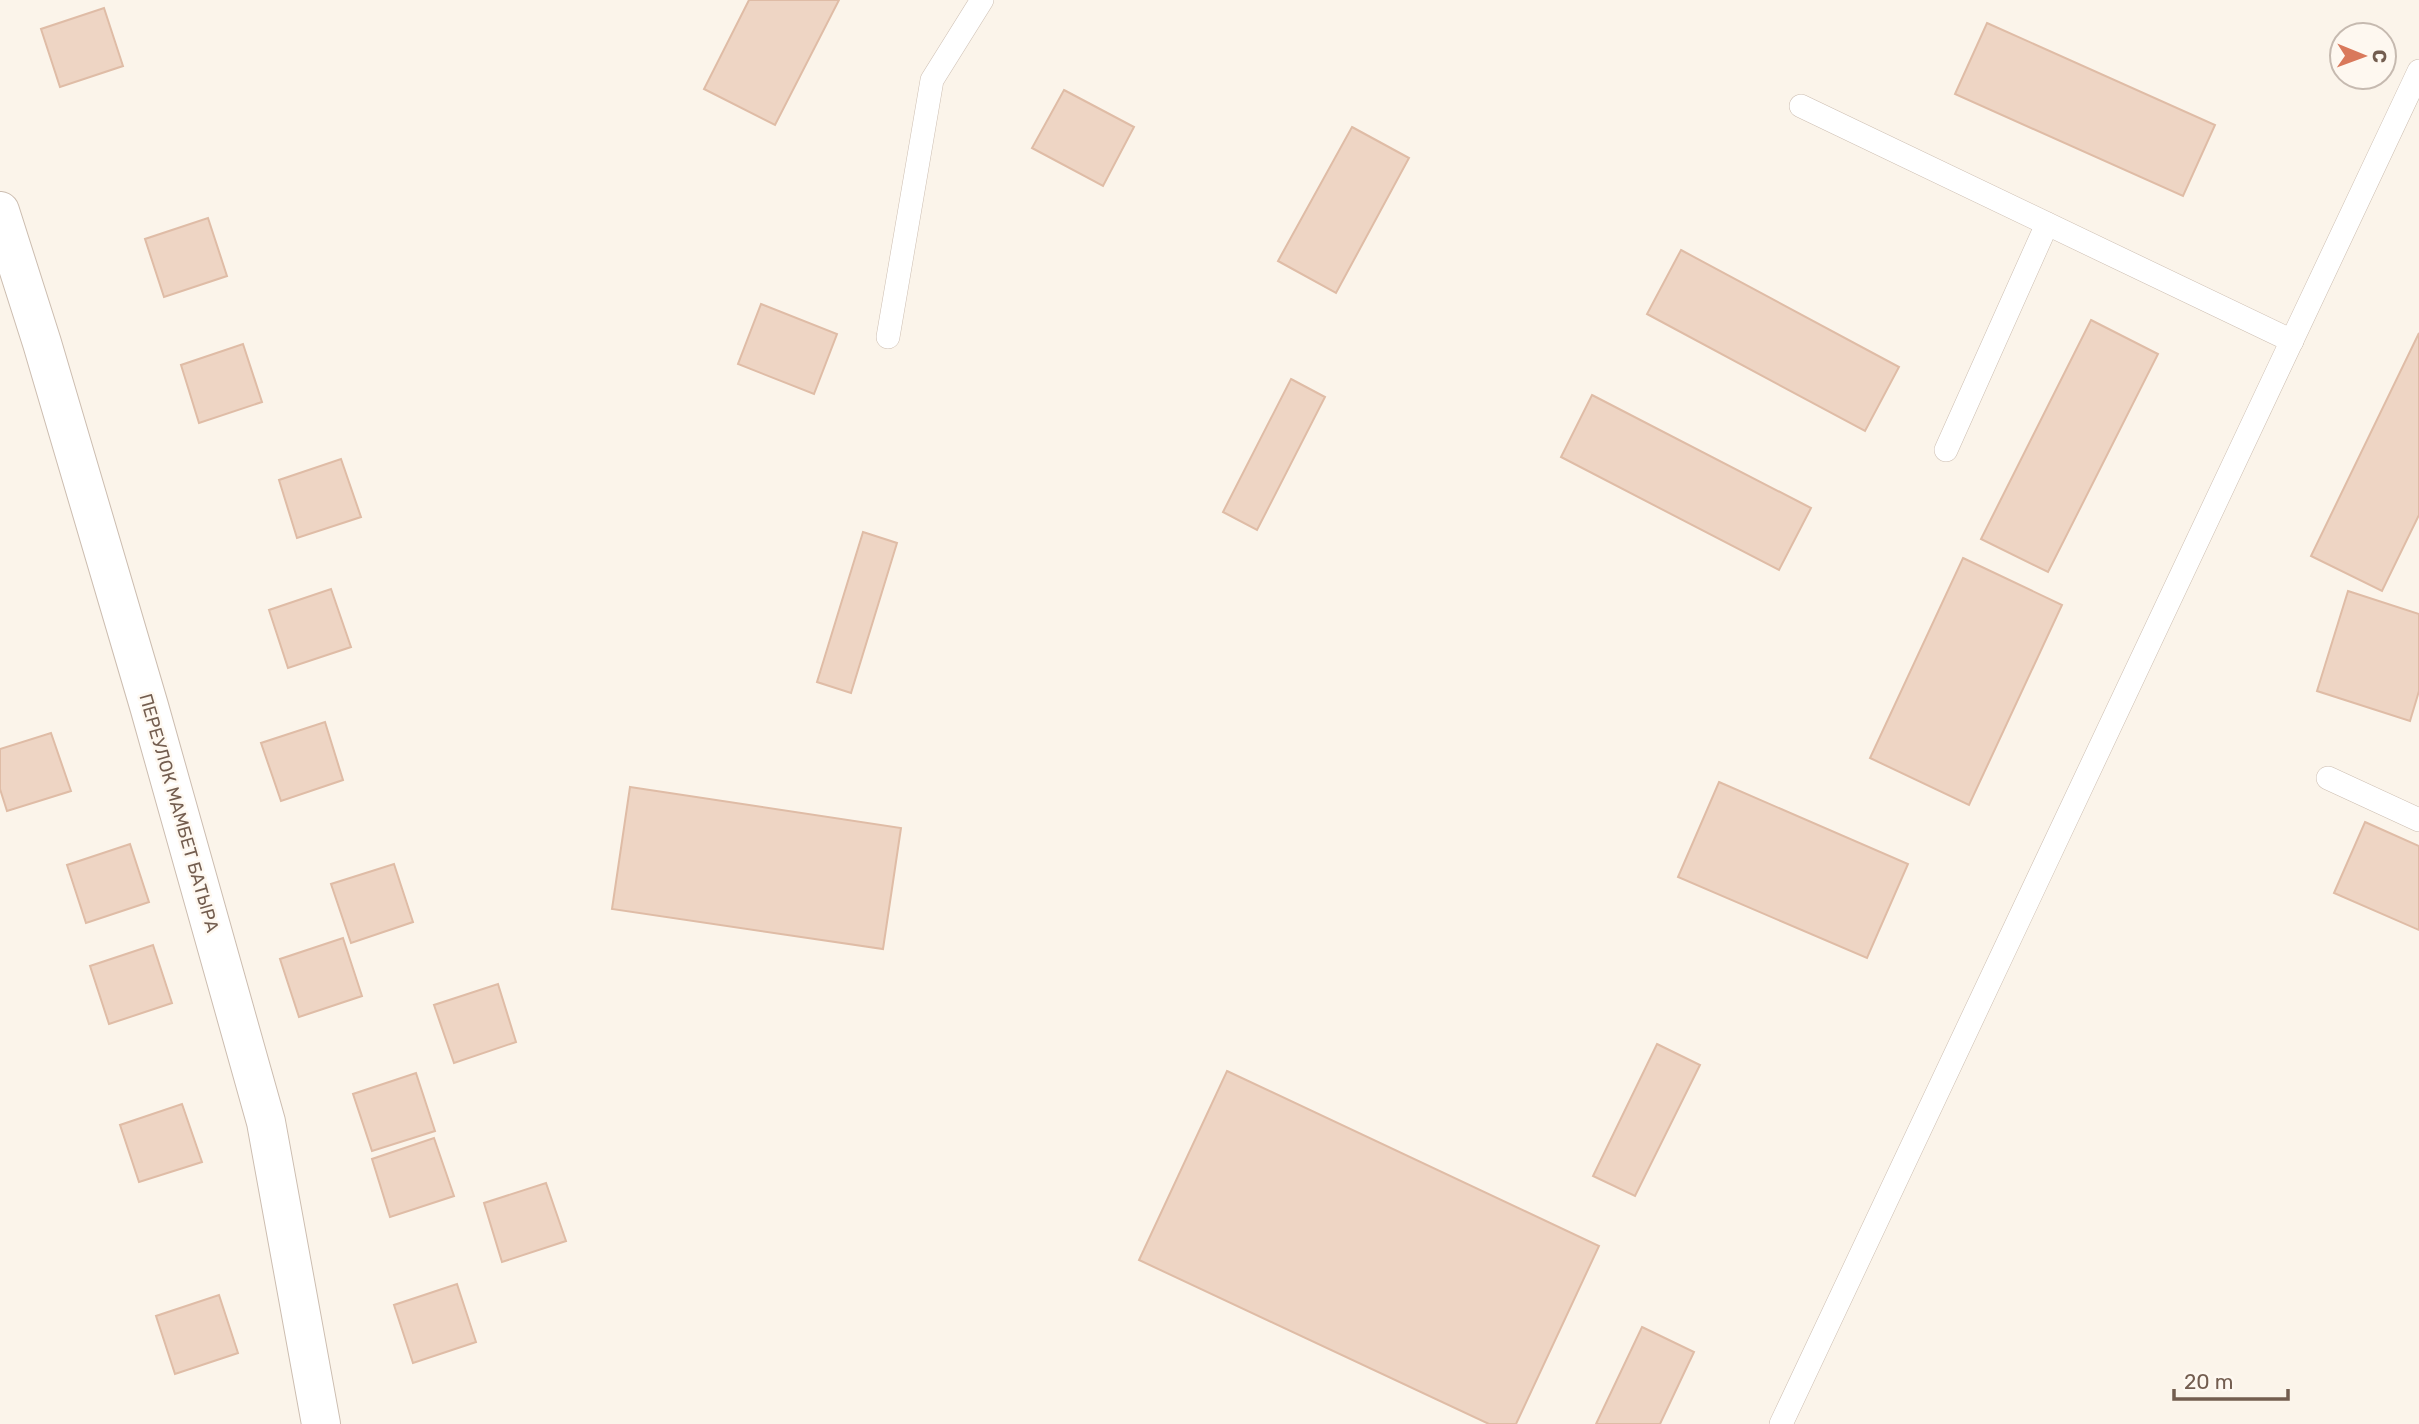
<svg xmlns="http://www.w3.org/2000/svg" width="2419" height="1424" viewBox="0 0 2419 1424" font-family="Rubik,sans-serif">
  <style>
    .building { fill: #eed5c4; stroke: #dfbca6; stroke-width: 2 }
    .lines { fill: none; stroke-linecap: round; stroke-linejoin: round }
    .lane-casing { stroke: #ccbdb0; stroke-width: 24 }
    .street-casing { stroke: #ccbdb0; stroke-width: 40 }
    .lane { stroke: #fff; stroke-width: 23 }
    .street { stroke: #fff; stroke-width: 38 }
    .labels { text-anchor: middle; stroke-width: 5; stroke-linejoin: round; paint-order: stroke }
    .street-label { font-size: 18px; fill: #735d4f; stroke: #fef8f0 }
  </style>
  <rect width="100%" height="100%" fill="#fbf4ea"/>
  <g class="building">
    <path d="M749 0H839L775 125 704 89Z"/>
    <path d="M104 8 123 66 60 87 41 29Z"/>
    <path d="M1987 23 2215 125 2183 196 1955 94Z"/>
    <path d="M1064 90 1134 127 1103 186 1032 148Z"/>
    <path d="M1352 127 1409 158 1336 293 1278 261Z"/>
    <path d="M208 218 227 276 164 297 145 239Z"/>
    <path d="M1681 250 1899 367 1865 431 1647 314Z"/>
    <path d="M761 304 837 334 814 394 738 364Z"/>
    <path d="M2091 320 2158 354 2048 572 1981 539Z"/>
    <path d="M2419 333V515L2382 591 2311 556Z"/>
    <path d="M243 344 262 402 199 423 181 365Z"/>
    <path d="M1291 379 1325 397 1257 530 1223 512Z"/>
    <path d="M1592 395 1811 508 1779 570 1561 457Z"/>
    <path d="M341 459 361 517 297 538 279 480Z"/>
    <path d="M863 532 897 543 851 693 817 682Z"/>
    <path d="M1963 558 2062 605 1969 805 1870 758Z"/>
    <path d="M331 589 351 647 288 668 269 610Z"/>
    <path d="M2348 591 2419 614V691L2410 721 2317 691Z"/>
    <path d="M325 722 343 780 281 801 261 743Z"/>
    <path d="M51 733 71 791 7 811 0 789V749Z"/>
    <path d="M1719 782 1908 864 1867 958 1678 877Z"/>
    <path d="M630 787 901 828 883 949 612 909Z"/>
    <path d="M2365 822 2419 846V930L2334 893Z"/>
    <path d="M130 844 149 902 86 923 67 865Z"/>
    <path d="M394 864 413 922 351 943 331 884Z"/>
    <path d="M343 938 362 996 299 1017 280 959Z"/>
    <path d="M153 945 172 1003 109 1024 90 966Z"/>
    <path d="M498 984 516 1042 454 1063 434 1005Z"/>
    <path d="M1657 1044 1700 1065 1635 1196 1593 1176Z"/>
    <path d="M1227 1071 1599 1246 1516 1424H1489L1139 1260Z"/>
    <path d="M416 1073 435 1131 372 1151 353 1094Z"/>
    <path d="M182 1104 202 1162 139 1182 120 1125Z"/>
    <path d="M434 1138 454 1196 390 1217 372 1159Z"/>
    <path d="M546 1183 566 1241 502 1262 484 1203Z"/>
    <path d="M457 1284 476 1342 413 1363 394 1305Z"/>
    <path d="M219 1295 238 1353 175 1374 156 1316Z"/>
    <path d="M1642 1327 1694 1352 1660 1424H1596Z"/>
  </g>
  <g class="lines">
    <defs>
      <g id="lane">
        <path d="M1801 106 2292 341"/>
        <path d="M888 337 932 80 982 0"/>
        <path d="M1946 450 2047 224"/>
        <path d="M2328 778 2419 820"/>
        <path d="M1781 1424 2419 71"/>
      </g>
      <path id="street" d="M0 211 42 343 149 706 266 1122 321 1424"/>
    </defs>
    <use href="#lane" class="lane-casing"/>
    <use href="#street" class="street-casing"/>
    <use href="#lane" class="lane"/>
    <use href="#street" class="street"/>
  </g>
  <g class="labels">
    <g class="street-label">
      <text transform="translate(179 813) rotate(74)" y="6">ПЕРЕУЛОК МАМБЕТ БАТЫРА</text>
    </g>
  </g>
  <g transform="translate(2363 56) rotate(91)"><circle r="33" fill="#fef8f0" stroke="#c6bab0" stroke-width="2"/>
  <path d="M0-5L12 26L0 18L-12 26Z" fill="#d9795b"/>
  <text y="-10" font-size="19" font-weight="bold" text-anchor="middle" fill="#735d4f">С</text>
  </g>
  <path d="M2174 1389v10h114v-10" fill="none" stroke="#735d4f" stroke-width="3.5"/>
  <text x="2184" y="1389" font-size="21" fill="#735d4f" stroke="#fef8f0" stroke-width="5" paint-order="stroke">20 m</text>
</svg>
